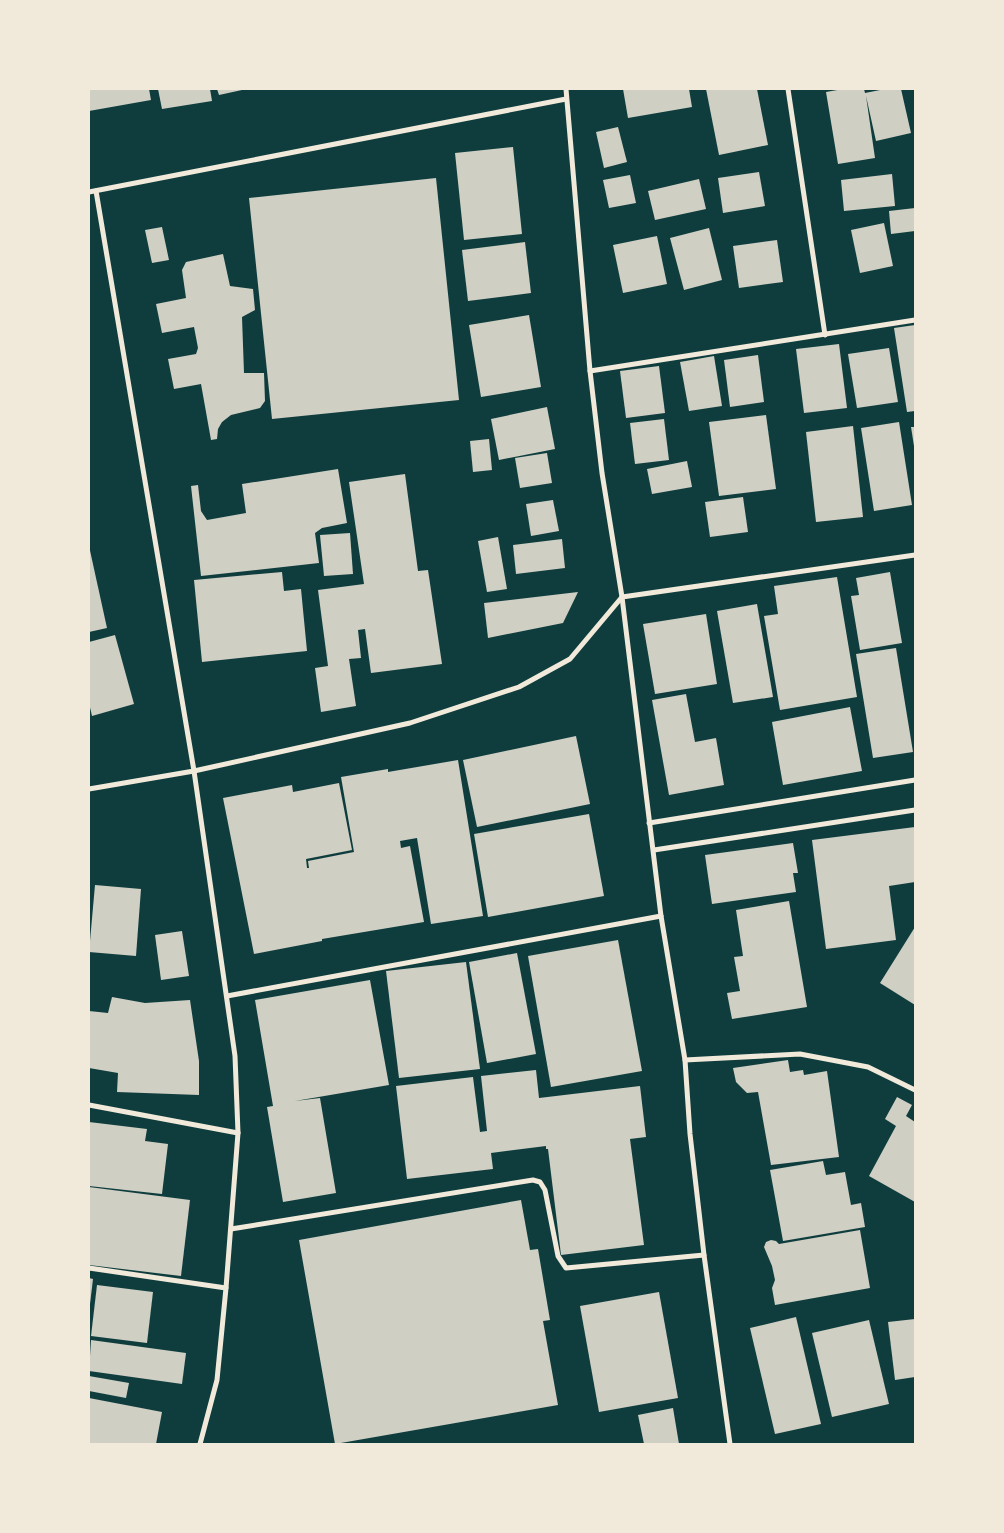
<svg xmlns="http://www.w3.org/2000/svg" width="1004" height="1533" viewBox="0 0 1004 1533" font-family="Lato,sans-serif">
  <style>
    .building { fill: #cfcfc3 }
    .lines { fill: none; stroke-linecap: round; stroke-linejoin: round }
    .minor { stroke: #f1e9da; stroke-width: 5 }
  </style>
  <rect width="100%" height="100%" fill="#0f3d3e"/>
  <g class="building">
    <path d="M89 89H149L151 100 89 111Z"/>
    <path d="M158 89H210L212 101 162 109Z"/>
    <path d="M217 89H242V90L219 95Z"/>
    <path d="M623 89H689L692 107 628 118Z"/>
    <path d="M706 89H757L768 145 719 155Z"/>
    <path d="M843 89H864L865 93 885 89H901L911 133 876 141 866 96 875 158 838 164 826 92Z"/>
    <path d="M618 127 627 162 604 168 596 132Z"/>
    <path d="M513 147 522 234 464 240 455 153Z"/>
    <path d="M759 172 765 206 723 213 718 178Z"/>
    <path d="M892 174 895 206 844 211 841 180Z"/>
    <path d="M630 175 636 203 609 208 603 180Z"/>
    <path d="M436 178 459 400 272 419 249 198Z"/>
    <path d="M699 179 706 209 655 220 648 191Z"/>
    <path d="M915 208V231L891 234 889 211Z"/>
    <path d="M884 223 893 266 860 273 851 230Z"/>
    <path d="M162 227 169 260 152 263 145 230Z"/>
    <path d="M709 228 722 280 684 290 670 238Z"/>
    <path d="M657 236 667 284 623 293 613 245Z"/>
    <path d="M777 240 783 282 739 288 733 246Z"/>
    <path d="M525 242 531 293 468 301 462 250Z"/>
    <path d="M223 254 230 286 253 289 255 310 242 317 244 373H264L265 401 260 408 231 415 222 422 218 429 217 439 211 440 201 384 174 389 168 359 196 354 198 348 194 327 162 333 156 304 186 298 182 270 186 262Z"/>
    <path d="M529 315 541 387 481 397 469 325Z"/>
    <path d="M915 325V411L907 412 894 328Z"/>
    <path d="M839 344 847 408 804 413 796 349Z"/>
    <path d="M889 348 898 402 857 408 848 354Z"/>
    <path d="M758 355 764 402 730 407 724 360Z"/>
    <path d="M714 356 722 406 689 411 680 362Z"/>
    <path d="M659 366 665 413 626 418 620 371Z"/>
    <path d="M547 407 555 449 499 460 491 419Z"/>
    <path d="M766 415 776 489 719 496 709 422Z"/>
    <path d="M664 419 669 460 635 464 630 423Z"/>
    <path d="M899 422 912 505 874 511 861 428Z"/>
    <path d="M853 426 863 517 816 522 806 432Z"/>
    <path d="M911 427H915V446H914Z"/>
    <path d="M489 439 492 470 473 472 470 441Z"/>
    <path d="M547 453 552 483 520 488 515 458Z"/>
    <path d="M687 461 692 487 652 494 647 469Z"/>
    <path d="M338 469 347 523 322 528 315 533 319 563 201 576 191 486 198 485 201 511 207 520 246 513 242 484Z"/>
    <path d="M405 474 418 571 428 570 442 664 371 673 365 629 358 630 361 658 349 659 356 706 321 712 315 668 328 666 318 590 364 584 349 482Z"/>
    <path d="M743 497 748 532 710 537 705 502Z"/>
    <path d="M553 500 559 531 531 536 526 504Z"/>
    <path d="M350 533 353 574 324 576 320 535Z"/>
    <path d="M498 537 507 589 487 592 478 541Z"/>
    <path d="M562 539 565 568 516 574 513 545Z"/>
    <path d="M89 546 107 628 89 632Z"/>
    <path d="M282 572 284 591 301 589 307 651 202 662 194 580Z"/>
    <path d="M890 572 902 643 860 650 851 596 859 595 856 578Z"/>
    <path d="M837 577 857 697 780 710 764 616 778 614 774 586Z"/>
    <path d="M578 592 563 623 488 638 484 603Z"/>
    <path d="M757 604 773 697 733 703 717 611Z"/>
    <path d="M706 614 717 684 655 694 643 624Z"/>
    <path d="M115 635 134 704 92 716 89 703V642Z"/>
    <path d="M896 648 913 752 873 758 856 654Z"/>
    <path d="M686 694 695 742 716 738 724 785 669 795 652 700Z"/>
    <path d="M850 707 862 771 783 785 772 722Z"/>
    <path d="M576 736 590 804 477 827 463 760Z"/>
    <path d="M458 760 483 916 431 924 417 838 400 841 401 848 410 846 424 922 322 939V941L254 954 223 798 292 785 293 792 339 783 352 850 306 859 307 868H309L308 861 354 852 341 777 388 769V772Z"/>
    <path d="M589 814 604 896 488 917 474 834Z"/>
    <path d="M915 827V882L889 886 896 940 826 949 812 840Z"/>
    <path d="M793 843 798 873H793L796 892 712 904 705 855Z"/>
    <path d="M95 885 141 889 136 956 89 952Z"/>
    <path d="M789 901 807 1007 732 1019 727 993 740 991 734 957 743 956 736 910Z"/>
    <path d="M915 927V1005L880 983Z"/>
    <path d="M182 931 189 976 161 980 155 935Z"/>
    <path d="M618 940 642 1071 551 1087 528 956Z"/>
    <path d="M517 953 536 1054 487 1063 469 962Z"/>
    <path d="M466 962 480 1069 399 1078 386 971Z"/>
    <path d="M370 980 389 1085 295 1101 320 1098 336 1193 283 1202 267 1107 273 1106 255 1000Z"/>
    <path d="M112 997 145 1003 190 1000 199 1061V1095L117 1092 118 1073 89 1068V1011L108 1013Z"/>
    <path d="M788 1060 790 1072 803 1070 804 1075 827 1071 839 1157 771 1165 758 1092 747 1093 736 1082 733 1068Z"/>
    <path d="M536 1070 539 1098 640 1086 646 1137 630 1139 644 1245 561 1255 548 1149H546V1146L491 1153 493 1169 407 1179 396 1086 473 1077 480 1132 487 1131 481 1076Z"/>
    <path d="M897 1097 912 1105 906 1116 915 1122V1202L869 1176 896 1126 885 1119Z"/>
    <path d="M89 1122 147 1129 145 1141 168 1144 162 1194 89 1186Z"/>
    <path d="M823 1161 826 1175 845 1172 851 1205 861 1203 865 1227 783 1241 770 1170Z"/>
    <path d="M89 1187 190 1200 181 1276 89 1265Z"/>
    <path d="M521 1200 530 1250 538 1249 550 1320 543 1321 558 1405 335 1444 299 1240Z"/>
    <path d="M860 1230 870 1288 775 1305 772 1288 775 1280 772 1266 764 1247 766 1242 771 1240 776 1241 779 1244Z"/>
    <path d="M89 1278 93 1279 90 1304H89Z"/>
    <path d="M97 1285 153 1292 147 1343 91 1336Z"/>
    <path d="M659 1292 678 1398 599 1412 580 1306Z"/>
    <path d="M796 1317 821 1424 775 1434 750 1328Z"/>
    <path d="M915 1319V1377L895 1380 888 1322Z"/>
    <path d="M869 1320 889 1404 832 1417 812 1333Z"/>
    <path d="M91 1340 186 1353 182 1384 89 1371Z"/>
    <path d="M89 1376 129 1383 126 1398 89 1391Z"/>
    <path d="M89 1398 162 1412 156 1444H89Z"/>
    <path d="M673 1408 679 1444H644L638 1415Z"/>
  </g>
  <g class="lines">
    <g class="minor">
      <path d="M566 89 590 371 602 473 622 597 661 916 685 1060 690 1134 704 1255 730 1444"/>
      <path d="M788 89 825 335"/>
      <path d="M96 191 194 771 235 1056 238 1133 226 1288 217 1380 200 1444"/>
      <path d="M89 192 566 99"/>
      <path d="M590 371 915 320"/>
      <path d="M89 789 194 771 410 723 519 687 570 659 622 597 915 555"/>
      <path d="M649 823 915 780"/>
      <path d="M654 850 915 810"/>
      <path d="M227 996 661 916"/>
      <path d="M685 1060 800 1054 868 1067 915 1090"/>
      <path d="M89 1105 238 1133"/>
      <path d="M231 1229 533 1180 540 1182 545 1190 558 1256 566 1268 704 1255"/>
      <path d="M89 1268 226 1288"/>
    </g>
  </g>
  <rect width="1004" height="1533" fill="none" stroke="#f1e9da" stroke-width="180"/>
</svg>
